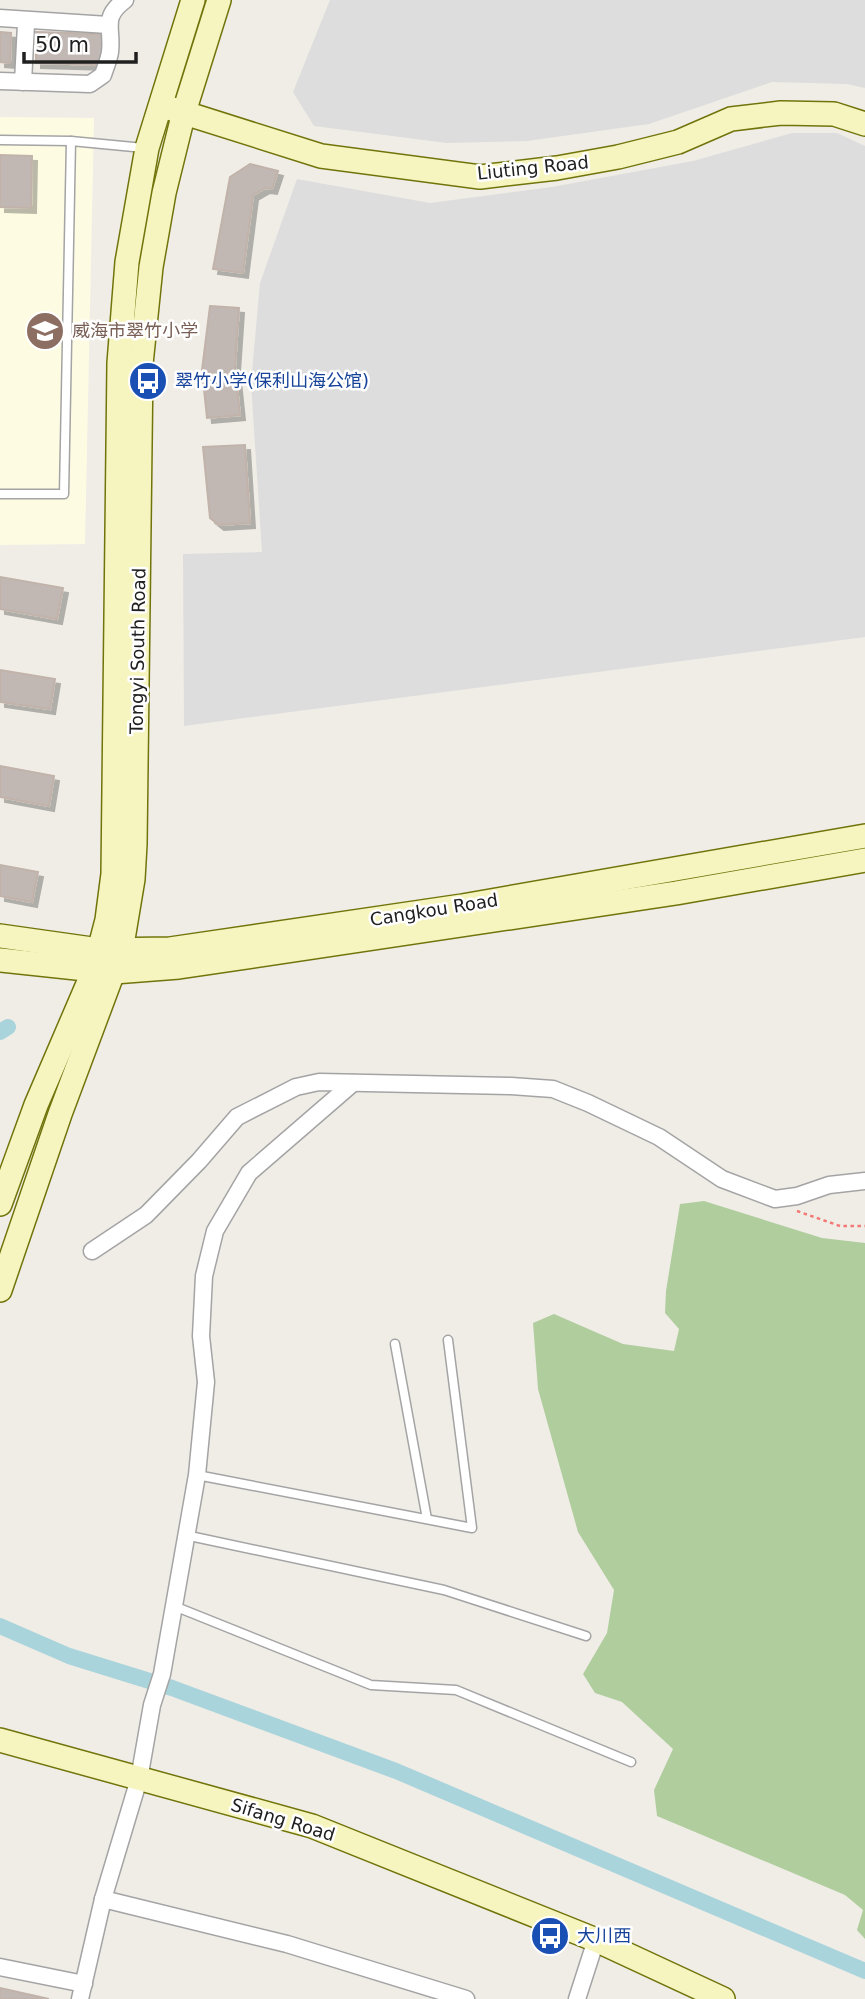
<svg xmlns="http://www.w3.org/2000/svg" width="865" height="1999" viewBox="0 0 865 1999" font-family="'DejaVu Sans','Noto Sans SC',sans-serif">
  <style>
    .residential { fill: #dedddd }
    .education { fill: #fefbe3 }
    .forest { fill: #b0cd9e }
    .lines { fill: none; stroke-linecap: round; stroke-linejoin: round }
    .canal { stroke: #aad4db; stroke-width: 16 }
    .building { fill: #c1b8b4; stroke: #c1b3aa; stroke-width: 2; filter: url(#shadow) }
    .lane-casing { stroke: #a4a4a4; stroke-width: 11 }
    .street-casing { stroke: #a4a4a4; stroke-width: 19 }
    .secondary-casing { stroke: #71740b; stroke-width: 26 }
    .path { stroke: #f37876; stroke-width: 2.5; stroke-dasharray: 3.5 3.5; stroke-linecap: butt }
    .lane { stroke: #fff; stroke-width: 8 }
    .street { stroke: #fff; stroke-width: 16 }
    .secondary { stroke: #f7f5bf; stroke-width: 23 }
    .labels { text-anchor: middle; stroke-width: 5; stroke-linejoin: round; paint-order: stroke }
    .street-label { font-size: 18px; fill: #202020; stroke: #fff }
    .education-label { font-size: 18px; fill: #785e54; stroke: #fff; text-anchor: start }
    .transit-label { font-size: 18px; fill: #164399; stroke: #fff; text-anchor: start }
  </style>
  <defs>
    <filter id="shadow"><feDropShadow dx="5" dy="5" stdDeviation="0" flood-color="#0004"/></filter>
  </defs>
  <rect width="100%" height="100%" fill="#f0ede7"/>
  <g class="residential">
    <path d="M330 0H865V88L847 84 772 82 649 124 527 141 447 143 314 126 293 92Z"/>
    <path d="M792 133H837L865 146V637L184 726 183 554 262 552 251 383 260 283 297 179 430 203 552 187 693 161Z"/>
  </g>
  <path class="education" d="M0 117 94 118 85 544 0 545Z"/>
  <path class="forest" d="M704 1201 822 1238 865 1243V1939L857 1930 863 1910 845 1895 657 1816 654 1790 673 1749 622 1702 595 1693 583 1674 607 1633 614 1590 578 1532 538 1389 533 1323 554 1314 623 1344 674 1351 679 1329 665 1313 666 1291 680 1204Z"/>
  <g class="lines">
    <g class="canal">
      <path d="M0 1032 8 1027"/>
      <path d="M0 1626 69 1656 172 1688 396 1771 865 1971"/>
    </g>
  </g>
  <g class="building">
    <path d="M0 32 11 33 10 63 0 62Z"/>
    <path d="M36 32 103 34 102 65 36 63Z"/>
    <path d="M0 155 32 156 31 208 0 207Z"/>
    <path d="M250 164 278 171 272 189 265 188 253 195 243 273 213 269 230 177Z"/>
    <path d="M210 306 239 308 235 367 240 415 207 418 202 370Z"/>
    <path d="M245 445 250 523 219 525 210 518 203 447Z"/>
    <path d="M0 577 63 588 57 619 0 609Z"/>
    <path d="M0 670 55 679 50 709 0 702Z"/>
    <path d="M0 766 54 776 49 806 0 797Z"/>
    <path d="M0 865 38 872 32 902 0 896Z"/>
    <path d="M0 1988 49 1999H0Z"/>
  </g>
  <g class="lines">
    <defs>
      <g id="lane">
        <path d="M0 140 71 141 144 148"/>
        <path d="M0 494H64L71 141"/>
        <path d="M395 1344 427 1519"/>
        <path d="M197 1475 472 1528 448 1340"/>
        <path d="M185 1535 444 1590 586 1636"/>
        <path d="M174 1606 371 1685 456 1690 631 1762"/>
      </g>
      <g id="street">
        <path d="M0 18 108 25"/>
        <path d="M0 81 90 84 103 75C105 68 109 60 110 52 113 28 101 18 125 0"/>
        <path d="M23 82 26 24"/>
        <path d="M92 1251 146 1215 199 1161 237 1117 296 1087 319 1082 511 1086 553 1089 588 1103 659 1137 722 1179 775 1199 797 1196 829 1185 865 1181"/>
        <path d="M103 1899 287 1944 466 1999"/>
        <path d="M0 1967 84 1984"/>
        <path d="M80 1999 103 1899 139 1779 152 1705 162 1674 197 1475 206 1382 201 1336 204 1276 215 1231 249 1173 353 1083"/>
        <path d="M577 1999 596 1940"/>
      </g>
      <g id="secondary">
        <path d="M169 108 321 156 480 177 557 168 618 157 678 142 731 119 781 113 834 114 865 124"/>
        <path d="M0 936 99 950 170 949 462 906 865 836"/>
        <path d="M0 960 114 972 179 967 676 893 865 860"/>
        <path d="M0 1204 36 1105 94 970 107 920 113 874 119 363 127 262 147 148 193 0"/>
        <path d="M0 1290 60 1114 121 951 133 879 135 844 141 364 151 267 164 193 184 112 219 0"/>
        <path d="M0 1740 312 1826 596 1940 723 1999"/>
      </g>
    </defs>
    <use href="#lane" class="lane-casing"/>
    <use href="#street" class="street-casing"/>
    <use href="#secondary" class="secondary-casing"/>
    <path class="path" d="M797 1211 840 1226H865"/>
    <use href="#lane" class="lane"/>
    <use href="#street" class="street"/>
    <use href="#secondary" class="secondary"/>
  </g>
  <defs>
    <symbol id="school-disc" viewBox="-11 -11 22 22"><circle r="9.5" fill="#8d6e63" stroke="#fff"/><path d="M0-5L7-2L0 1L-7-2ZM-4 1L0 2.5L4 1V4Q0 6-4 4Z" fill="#fff"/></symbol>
    <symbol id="bus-disc" viewBox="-11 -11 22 22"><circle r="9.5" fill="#1a4fb4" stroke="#fff"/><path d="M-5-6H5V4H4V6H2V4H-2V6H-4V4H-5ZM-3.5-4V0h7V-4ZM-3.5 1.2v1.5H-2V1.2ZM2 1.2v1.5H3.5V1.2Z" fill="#fff"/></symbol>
  </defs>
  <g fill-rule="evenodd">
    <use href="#school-disc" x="23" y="309" width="44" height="44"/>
    <use href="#bus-disc" x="126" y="359" width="44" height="44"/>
    <use href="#bus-disc" x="528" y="1914" width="44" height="44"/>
  </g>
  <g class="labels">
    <g class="street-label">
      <text transform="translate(533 168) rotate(-6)" y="6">Liuting Road</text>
      <text transform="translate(138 651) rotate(-89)" y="6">Tongyi South Road</text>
      <text transform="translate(434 910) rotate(-9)" y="6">Cangkou Road</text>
      <text transform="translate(283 1820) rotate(17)" y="6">Sifang Road</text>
    </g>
    <g class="education-label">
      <text x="72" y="337">威海市翠竹小学</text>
    </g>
    <g class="transit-label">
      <text x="175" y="387">翠竹小学(保利山海公馆)</text>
      <text x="577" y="1942">大川西</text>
    </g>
  </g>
  <path d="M24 52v10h112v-10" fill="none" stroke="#202020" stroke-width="3.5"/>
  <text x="35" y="52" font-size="21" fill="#202020" stroke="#ffffff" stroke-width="5" paint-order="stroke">50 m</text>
</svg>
